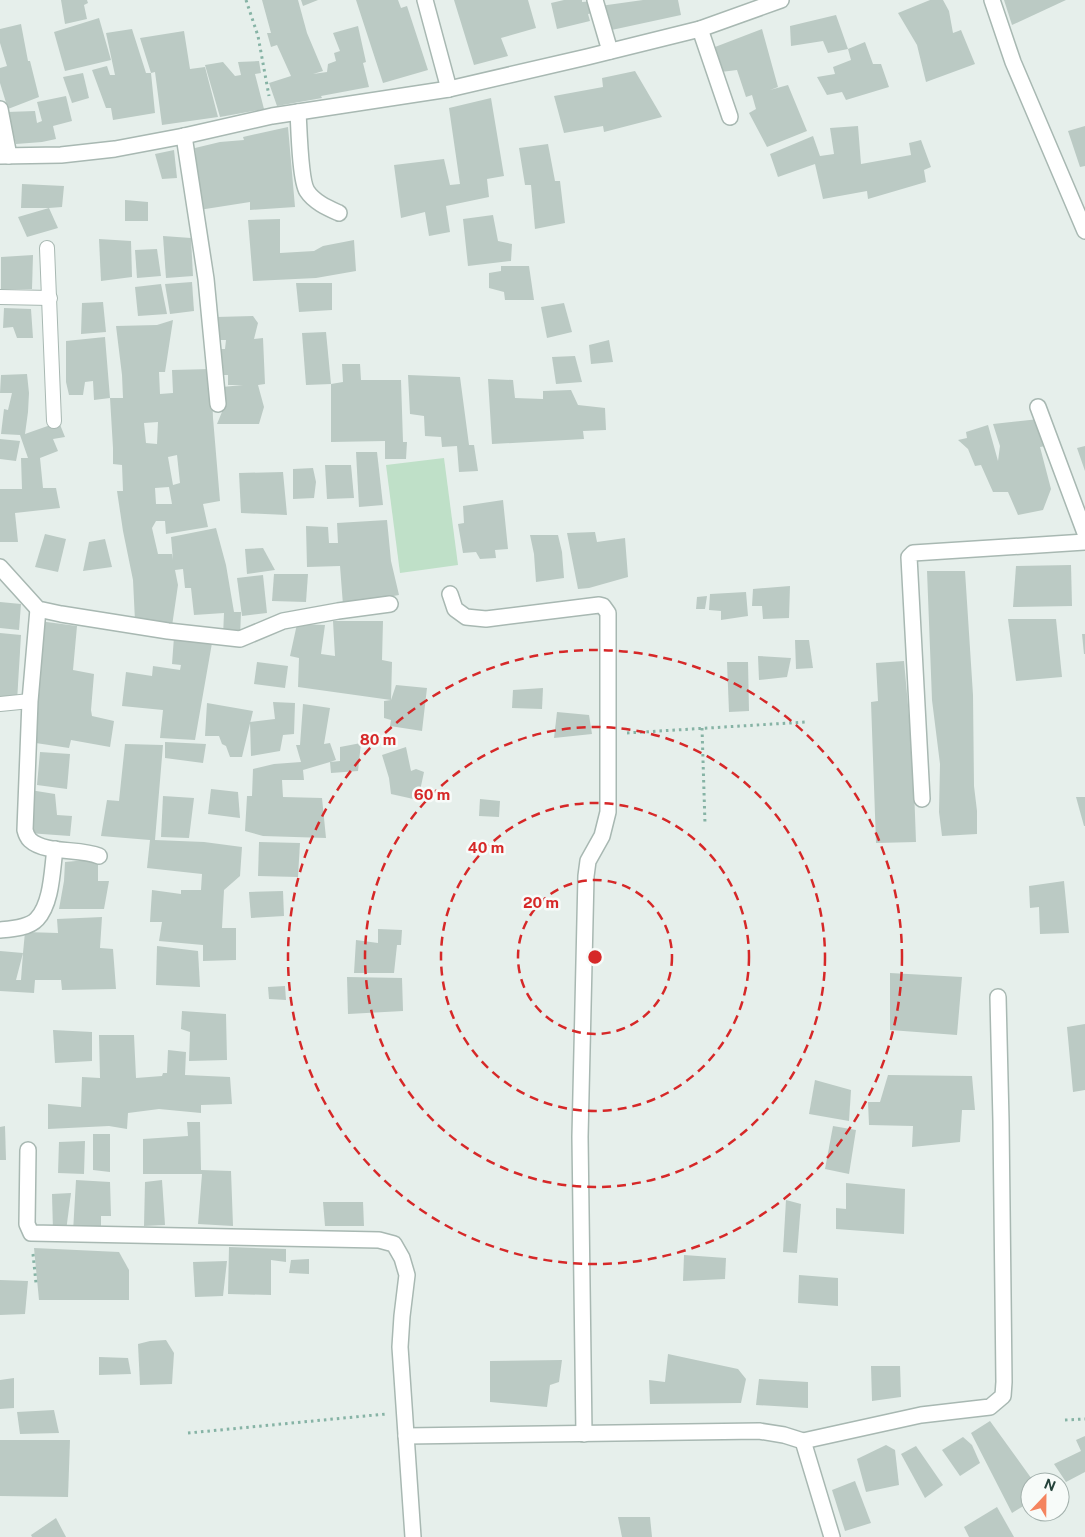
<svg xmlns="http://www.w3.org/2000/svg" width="1085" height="1537" viewBox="0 0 1085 1537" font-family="'Public Sans',sans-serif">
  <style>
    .green { fill: #bfe0c8 }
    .building { fill: #bbcac4; fill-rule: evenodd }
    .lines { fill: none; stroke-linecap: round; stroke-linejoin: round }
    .service-casing { stroke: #a8b8b2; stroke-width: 16 }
    .minor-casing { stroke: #a8b8b2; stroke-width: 18 }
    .path { stroke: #86b3a5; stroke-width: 3; stroke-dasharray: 2.5 4; stroke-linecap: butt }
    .service { stroke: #fff; stroke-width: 14 }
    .minor { stroke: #fff; stroke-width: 15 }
    .ring { fill: none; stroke: #d62828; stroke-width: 2.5; stroke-dasharray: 9 6 }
    .centre { fill: #d62828; stroke: #f7fbf9; stroke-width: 2.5 }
    .ring-label { font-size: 15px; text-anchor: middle; font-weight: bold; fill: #d62828; stroke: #f7fbf9; stroke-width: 5; stroke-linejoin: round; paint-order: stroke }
  </style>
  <rect width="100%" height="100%" fill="#e6efeb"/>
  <path class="green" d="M444 458 458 565 400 573 386 465Z"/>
  <g class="building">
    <path d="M61 0H87L88 3 84 5 87 19 65 24Z"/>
    <path d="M262 0H298L307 33 323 71 313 74 327 72 328 64 336 61 334 53 340 51 333 33 358 26 366 62 363 63 369 87 321 96 322 98 277 106 269 83 291 76 277 45 271 47 267 33H271Z"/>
    <path d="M301 0H318L303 6Z"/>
    <path d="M356 0H398L401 8 407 6 428 70 383 83Z"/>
    <path d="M454 0H528L536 28 501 38 508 56 474 65Z"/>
    <path d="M564 0H582V2L594 1 597 12 588 14 590 21 557 29 551 3Z"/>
    <path d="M643 0H678L681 15 607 31 600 6Z"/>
    <path d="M930 0H943L949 11 953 33 961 30 975 64 926 82 917 45 898 13Z"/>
    <path d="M1004 0H1066L1012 25Z"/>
    <path d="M836 15 848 49 865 42 873 64H881L889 87 846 100 842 92 827 95 817 77 835 74 833 67 851 60 848 49 828 53 823 41 791 46 790 26Z"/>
    <path d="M99 18 111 60 65 71 54 32Z"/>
    <path d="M21 24 28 61H30L39 97 8 109 0 83V68L7 66 0 43V29Z"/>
    <path d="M132 29 146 73H151L155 113 113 120 111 108H106L92 70 107 66 110 75H115L106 33Z"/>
    <path d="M762 29 778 87 770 90 788 85 807 131 767 147 749 113 756 109 752 95 746 97 737 70 721 72 715 47Z"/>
    <path d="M184 31 190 69 205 67 218 117 162 125 155 72 151 73 140 38Z"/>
    <path d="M259 61 261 73 255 74 264 109 220 117 205 65 223 62 235 76 241 75 238 62Z"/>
    <path d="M635 71 662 117 604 132 603 126 564 133 554 96 603 87 602 78Z"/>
    <path d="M83 73 89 98 72 103 63 77Z"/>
    <path d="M66 96 72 121 53 126 56 139 42 142 16 144 7 112 35 111 37 123 42 121 37 102Z"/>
    <path d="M491 98 504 176 487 179 489 197 446 206 450 232 429 236 425 212 401 218 394 165 444 159 450 185 460 184 449 108Z"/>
    <path d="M858 126 861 164 911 155 909 143 921 140 931 167 924 170 926 182 868 199 867 191 823 199 815 164 778 177 770 154 813 136 820 156 834 154 830 128Z"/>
    <path d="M1085 126V166L1080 167 1068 131Z"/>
    <path d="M288 127 295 207 250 210V202L199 210 195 148 220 142 244 140 243 137Z"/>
    <path d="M548 144 555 181H560L565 223 535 229 531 185H525L519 148Z"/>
    <path d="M174 150 177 178 162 179 155 154Z"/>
    <path d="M22 184 64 186 62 207 49 208 58 228 27 237 18 217 49 208H21Z"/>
    <path d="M125 200 148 202V221H125Z"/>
    <path d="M493 215 498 241 512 244 511 261 468 266 463 219Z"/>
    <path d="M280 219V253L314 251 323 246 354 240 356 271 316 278 253 281 248 220Z"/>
    <path d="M163 236 191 238 193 276 166 278Z"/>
    <path d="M99 239 131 241 132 277 101 281Z"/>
    <path d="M157 249 161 276 137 278 135 250Z"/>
    <path d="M33 255 32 289H1V257Z"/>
    <path d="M501 266H529L534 300H505L504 292 489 288V273L501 271Z"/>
    <path d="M192 282 194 311 170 314 165 284Z"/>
    <path d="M296 283H332V310L299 312Z"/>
    <path d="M161 284 167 314 138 316 135 287Z"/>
    <path d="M103 302 106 332 81 334 82 303Z"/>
    <path d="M564 303 572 332 547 338 541 307Z"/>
    <path d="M4 308 31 309 33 338H17L13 327 3 328Z"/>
    <path d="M253 316 258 323 254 339 263 338 265 384 258 385 264 407 259 424H217L224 407 222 387 243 385H228V375H222L220 349H225L226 340H217L216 317Z"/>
    <path d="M173 320 165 372H159L160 394 173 393 172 370 211 369 213 418 220 501 203 504 208 527 166 534 165 521H156L152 528 158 554H172L173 560 171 537 216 528 226 565 234 612H241L240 638 223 636 224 613 194 615 191 588H185L183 569 175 570 178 585 172 626 135 621 133 580 123 531 117 491H123L122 465 113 464V448L110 398H123L122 375 116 326 157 325ZM158 422 157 444 146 443 144 423ZM177 455 180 483 173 485 168 457ZM169 487 172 504H156L155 488Z"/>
    <path d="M326 332 331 384 306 385 302 333Z"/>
    <path d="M105 337 110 398 94 400 93 381 85 382 83 395H69L66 382V341Z"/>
    <path d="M609 340 613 362 591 364 589 345Z"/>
    <path d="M575 356 582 382 556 384 552 357Z"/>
    <path d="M342 364H360L361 380H401L403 442H407L406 459H385V441L331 442V384L343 382Z"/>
    <path d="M27 374 29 393 28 412 25 434 59 422 65 437 53 439 58 451 40 458 43 488H56L60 508 15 513 18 542H0V489H22L21 458H28L20 435 1 434 4 409 8 410 12 393H0L1 375Z"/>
    <path d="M408 375 460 377 469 445H474L478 471 459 472 457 446 442 447 441 437 425 436 424 416 410 414Z"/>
    <path d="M488 379 513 380 515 398 543 399V391L571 390 578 405 605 408 606 430 583 431 584 439 492 444Z"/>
    <path d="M1039 419 1046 446 1040 447 1051 489 1043 510 1018 515 1008 492H993L981 465 975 466 968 449 958 440 967 438 966 432 988 425 998 461 1000 446 993 424Z"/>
    <path d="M0 439 20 441 16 461 0 459Z"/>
    <path d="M1085 446V471L1077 448Z"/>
    <path d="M356 452H377L383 505 359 507Z"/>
    <path d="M325 465H351L354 498 327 499Z"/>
    <path d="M313 468 316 482 314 498 293 499V469Z"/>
    <path d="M283 472 287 515 241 513 239 473Z"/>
    <path d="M503 500 508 549 495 550 496 558 480 559 476 552 463 553 458 524 464 523 463 506Z"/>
    <path d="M387 520 391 561 399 595 343 605 340 566 307 567 306 526 328 527 329 543H338L337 523Z"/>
    <path d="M595 532 597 542 625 538 628 577 589 588 578 589 567 533Z"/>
    <path d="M45 534 66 539 58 572 35 567Z"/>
    <path d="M530 535H558L562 552 564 578 536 582 534 554Z"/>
    <path d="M105 539 112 567 83 571 89 542Z"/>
    <path d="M263 548 275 570 247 574 245 549Z"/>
    <path d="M1071 565 1072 606 1013 607 1016 566Z"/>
    <path d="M927 571H965L973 695 974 786 977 811V834L942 836 939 812 940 764 932 700Z"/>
    <path d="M274 574H308L306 602 272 601Z"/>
    <path d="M263 575 267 613 242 616 237 578Z"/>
    <path d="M790 586 789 618 763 619 762 606H752L753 589Z"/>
    <path d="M746 592 748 616 721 620V611L709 610 710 594Z"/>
    <path d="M707 596 705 609H696L697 597Z"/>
    <path d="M0 602 21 604 19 630 0 628Z"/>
    <path d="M1008 619H1056L1062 677 1016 681Z"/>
    <path d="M39 621 77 626 73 670 94 674 91 710 92 716 114 721 110 747 71 740 69 748 29 742Z"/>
    <path d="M333 621H383L382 660 392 662 391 700 396 685 427 688 422 731 390 726 391 720 384 718V701L391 700 298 687 299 658 290 656 297 624 325 625 321 654 335 656Z"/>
    <path d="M0 633 21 635 17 701H0Z"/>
    <path d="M1082 634H1085V654H1084Z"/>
    <path d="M174 637 212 643 195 740 160 738 163 710 122 706 126 672 152 676 153 666 180 670 181 665 172 664Z"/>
    <path d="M795 640H809L813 668 796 669Z"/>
    <path d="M758 656 791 658 787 677 759 680Z"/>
    <path d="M904 661 913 760 916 842 876 843 871 702 878 701 876 663Z"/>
    <path d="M257 662 288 666 285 688 254 684Z"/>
    <path d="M727 662H748L749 711 729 712Z"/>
    <path d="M543 688 542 709 512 708 513 690Z"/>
    <path d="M273 702 295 703 294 734 283 735 280 751 251 756 250 722 275 719Z"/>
    <path d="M207 703 253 711 242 757H230L226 746 222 744 219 736H205Z"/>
    <path d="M303 704 330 708 324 744 330 743 336 760 330 762 340 761V747L361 743 358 771 331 773 330 762 303 770 304 780H282L283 797 322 798 326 838 263 836 245 831 247 796H252L253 769 274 764 301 762 296 745H300Z"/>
    <path d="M557 712 589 715 592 734 554 738Z"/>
    <path d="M165 742 206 744 203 763 165 758Z"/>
    <path d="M125 744 163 745 155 840 204 842 242 847 240 876 224 890 222 928H236V960L203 961V945L159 941 162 922H150L152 890 181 894V890H201L202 874 147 868 150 840 101 836 107 800 119 801Z"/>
    <path d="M406 747 411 771 416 769 424 772 418 800 391 794 389 778 382 755Z"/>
    <path d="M40 752 70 754 67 789 37 785Z"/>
    <path d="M211 789 238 792 240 818 208 814Z"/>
    <path d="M30 790 55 794 57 815 72 816 70 836 28 833Z"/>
    <path d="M163 796 194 798 189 838 161 837Z"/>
    <path d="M1076 797H1085V826H1084Z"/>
    <path d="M480 799 500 801 499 817 479 816Z"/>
    <path d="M259 842 300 843 298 877 258 876Z"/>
    <path d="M98 859V881H109L104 909H59L64 881 65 862Z"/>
    <path d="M1064 881 1069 933 1040 934 1039 907 1030 908 1029 886Z"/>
    <path d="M283 891 284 916 251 918 249 892Z"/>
    <path d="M102 917 100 948 113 949 116 989 62 990 61 980H35L34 993 0 991V951L23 953 16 980H21L23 953 25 932 58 933 57 919Z"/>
    <path d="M378 929 402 930 401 945H397L394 973H354L356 940 378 943Z"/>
    <path d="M157 946 198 951 200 987 156 985Z"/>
    <path d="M890 973 962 977 957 1035 890 1030Z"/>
    <path d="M347 977 402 978 403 1011 348 1014Z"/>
    <path d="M285 986 286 1000 269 999 268 987Z"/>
    <path d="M182 1011 226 1014 227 1060 189 1061 190 1032 181 1029Z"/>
    <path d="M1085 1024V1090L1073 1092 1067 1027Z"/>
    <path d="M53 1030 92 1032V1061L55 1063Z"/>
    <path d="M99 1035H134L136 1078 162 1076 163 1073H167L168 1050 186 1052 185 1075 230 1077 232 1104 201 1105V1113L159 1109 128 1113 127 1129 109 1126 48 1129V1104L81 1107 82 1077 100 1078Z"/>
    <path d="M888 1075 972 1076 975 1110H962L960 1142 912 1147 913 1126 869 1125 868 1102H880Z"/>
    <path d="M815 1080 851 1090 849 1121 809 1114Z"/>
    <path d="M187 1122H200L201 1170 231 1171 233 1226 198 1224 202 1174H143V1139L188 1136Z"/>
    <path d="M5 1126 6 1160H0V1127Z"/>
    <path d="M833 1126 856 1130 849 1174 825 1169Z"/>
    <path d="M93 1134H110V1172L93 1170Z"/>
    <path d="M85 1141 84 1174 58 1173 59 1142Z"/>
    <path d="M76 1180 110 1182 111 1216H101V1233L73 1232Z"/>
    <path d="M162 1180 165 1225 144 1226 145 1182Z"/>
    <path d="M846 1183 905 1189 904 1234 836 1229V1208L846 1209Z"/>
    <path d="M71 1193 66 1231H53L52 1194Z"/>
    <path d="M786 1200 801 1204 797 1253 783 1252Z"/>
    <path d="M323 1202H363L364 1226H325Z"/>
    <path d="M229 1247 286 1249V1262L271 1260V1295L228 1294Z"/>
    <path d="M34 1248 119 1252 129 1270V1300H39Z"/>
    <path d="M684 1255 726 1258 725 1279 683 1281Z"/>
    <path d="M309 1259V1274L289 1273 291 1260Z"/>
    <path d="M227 1261 223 1296 195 1297 193 1262Z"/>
    <path d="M799 1275 838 1278V1306L798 1303Z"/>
    <path d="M0 1280 28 1281 25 1314 0 1315Z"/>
    <path d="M166 1340 174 1353 172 1384 140 1385 138 1344 150 1341Z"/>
    <path d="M668 1354 738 1369 746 1379 741 1403 650 1404 649 1380 665 1382Z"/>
    <path d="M99 1357 128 1358 131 1374 99 1375Z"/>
    <path d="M562 1360 559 1382 550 1385 547 1407 490 1402V1361Z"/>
    <path d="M871 1366H900L901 1397 872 1401Z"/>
    <path d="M14 1378V1408L0 1409V1380Z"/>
    <path d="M759 1379 808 1382V1408L756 1405Z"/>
    <path d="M54 1410 59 1433 20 1434 17 1412Z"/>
    <path d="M990 1421 1034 1482H1030V1502L1012 1513 971 1433Z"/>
    <path d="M1085 1436V1472L1066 1482 1054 1464 1081 1451 1076 1440Z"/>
    <path d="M963 1437 972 1445 980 1463 960 1476 942 1450Z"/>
    <path d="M0 1440H70L68 1497 0 1496Z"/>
    <path d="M886 1445 895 1450 899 1485 866 1492 857 1459Z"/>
    <path d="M916 1446 943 1485 925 1498 901 1454Z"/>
    <path d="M855 1481 871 1523 845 1531 832 1490Z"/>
    <path d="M997 1507 1014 1537H969L964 1527Z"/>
    <path d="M618 1517H650L652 1537H622Z"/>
    <path d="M56 1518 66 1537H32L31 1535Z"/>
  </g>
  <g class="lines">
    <defs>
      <g id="service">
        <path d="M47 248 54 421"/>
        <path d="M0 297 50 298"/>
        <path d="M0 704 30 701"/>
      </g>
      <g id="minor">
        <path d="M425 0 449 89"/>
        <path d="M595 0 610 51"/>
        <path d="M992 0 1013 62 1085 231"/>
        <path d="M700 29 730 117"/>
        <path d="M0 109 9 156"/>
        <path d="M298 112C299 127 300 180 307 191 314 202 328 208 339 213"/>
        <path d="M184 136 206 279 218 404"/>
        <path d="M0 156 61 155 115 149 184 136 272 116 449 89 587 57 700 29 781 0"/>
        <path d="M1038 407 1085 533"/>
        <path d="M0 567 38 609 61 614 168 631 240 639 283 621 338 611 390 604"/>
        <path d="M450 594 455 609 466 617 486 619 599 605 603 606 608 613V812L602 836 588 861 586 876 580 1137 584 1434"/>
        <path d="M38 609 30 701 25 830C26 834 28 838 30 840 45 854 80 848 99 856"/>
        <path d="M922 799 909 557 913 553 1085 542"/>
        <path d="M0 930C11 929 29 928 37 919 52 903 52 870 55 849"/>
        <path d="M28 1150 27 1224 31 1233 379 1240 394 1244 402 1258 407 1275 402 1316 400 1347 413 1537"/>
        <path d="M406 1436 759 1431 784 1435 803 1441 921 1415 990 1407 1003 1396 1004 1382 1001 1121 998 997"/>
        <path d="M803 1441 832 1537"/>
      </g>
    </defs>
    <use href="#service" class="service-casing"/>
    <use href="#minor" class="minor-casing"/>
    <g class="path">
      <path d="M246 0 258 36 269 96"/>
      <path d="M702 728 705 824"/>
      <path d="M627 733 806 722"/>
      <path d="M33 1254 36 1283"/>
      <path d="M1065 1420 1085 1419"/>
      <path d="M188 1433 386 1414"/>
    </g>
    <use href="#service" class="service"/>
    <use href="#minor" class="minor"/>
  </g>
  <g class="ring">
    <circle cx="595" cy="957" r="77"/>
    <circle cx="595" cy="957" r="154"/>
    <circle cx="595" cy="957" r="230"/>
    <circle cx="595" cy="957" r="307"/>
  </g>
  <circle cx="595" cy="957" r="8" class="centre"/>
  <g class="ring-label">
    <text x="378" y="745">80 m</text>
    <text x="432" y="800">60 m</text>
    <text x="486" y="853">40 m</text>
    <text x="541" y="908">20 m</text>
  </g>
  <g transform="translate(1045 1497) rotate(22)"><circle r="24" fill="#f7fbf9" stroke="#a3b1ad"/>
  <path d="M0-4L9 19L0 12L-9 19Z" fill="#f4845f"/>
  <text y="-8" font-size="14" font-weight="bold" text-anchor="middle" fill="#24423a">N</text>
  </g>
</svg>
